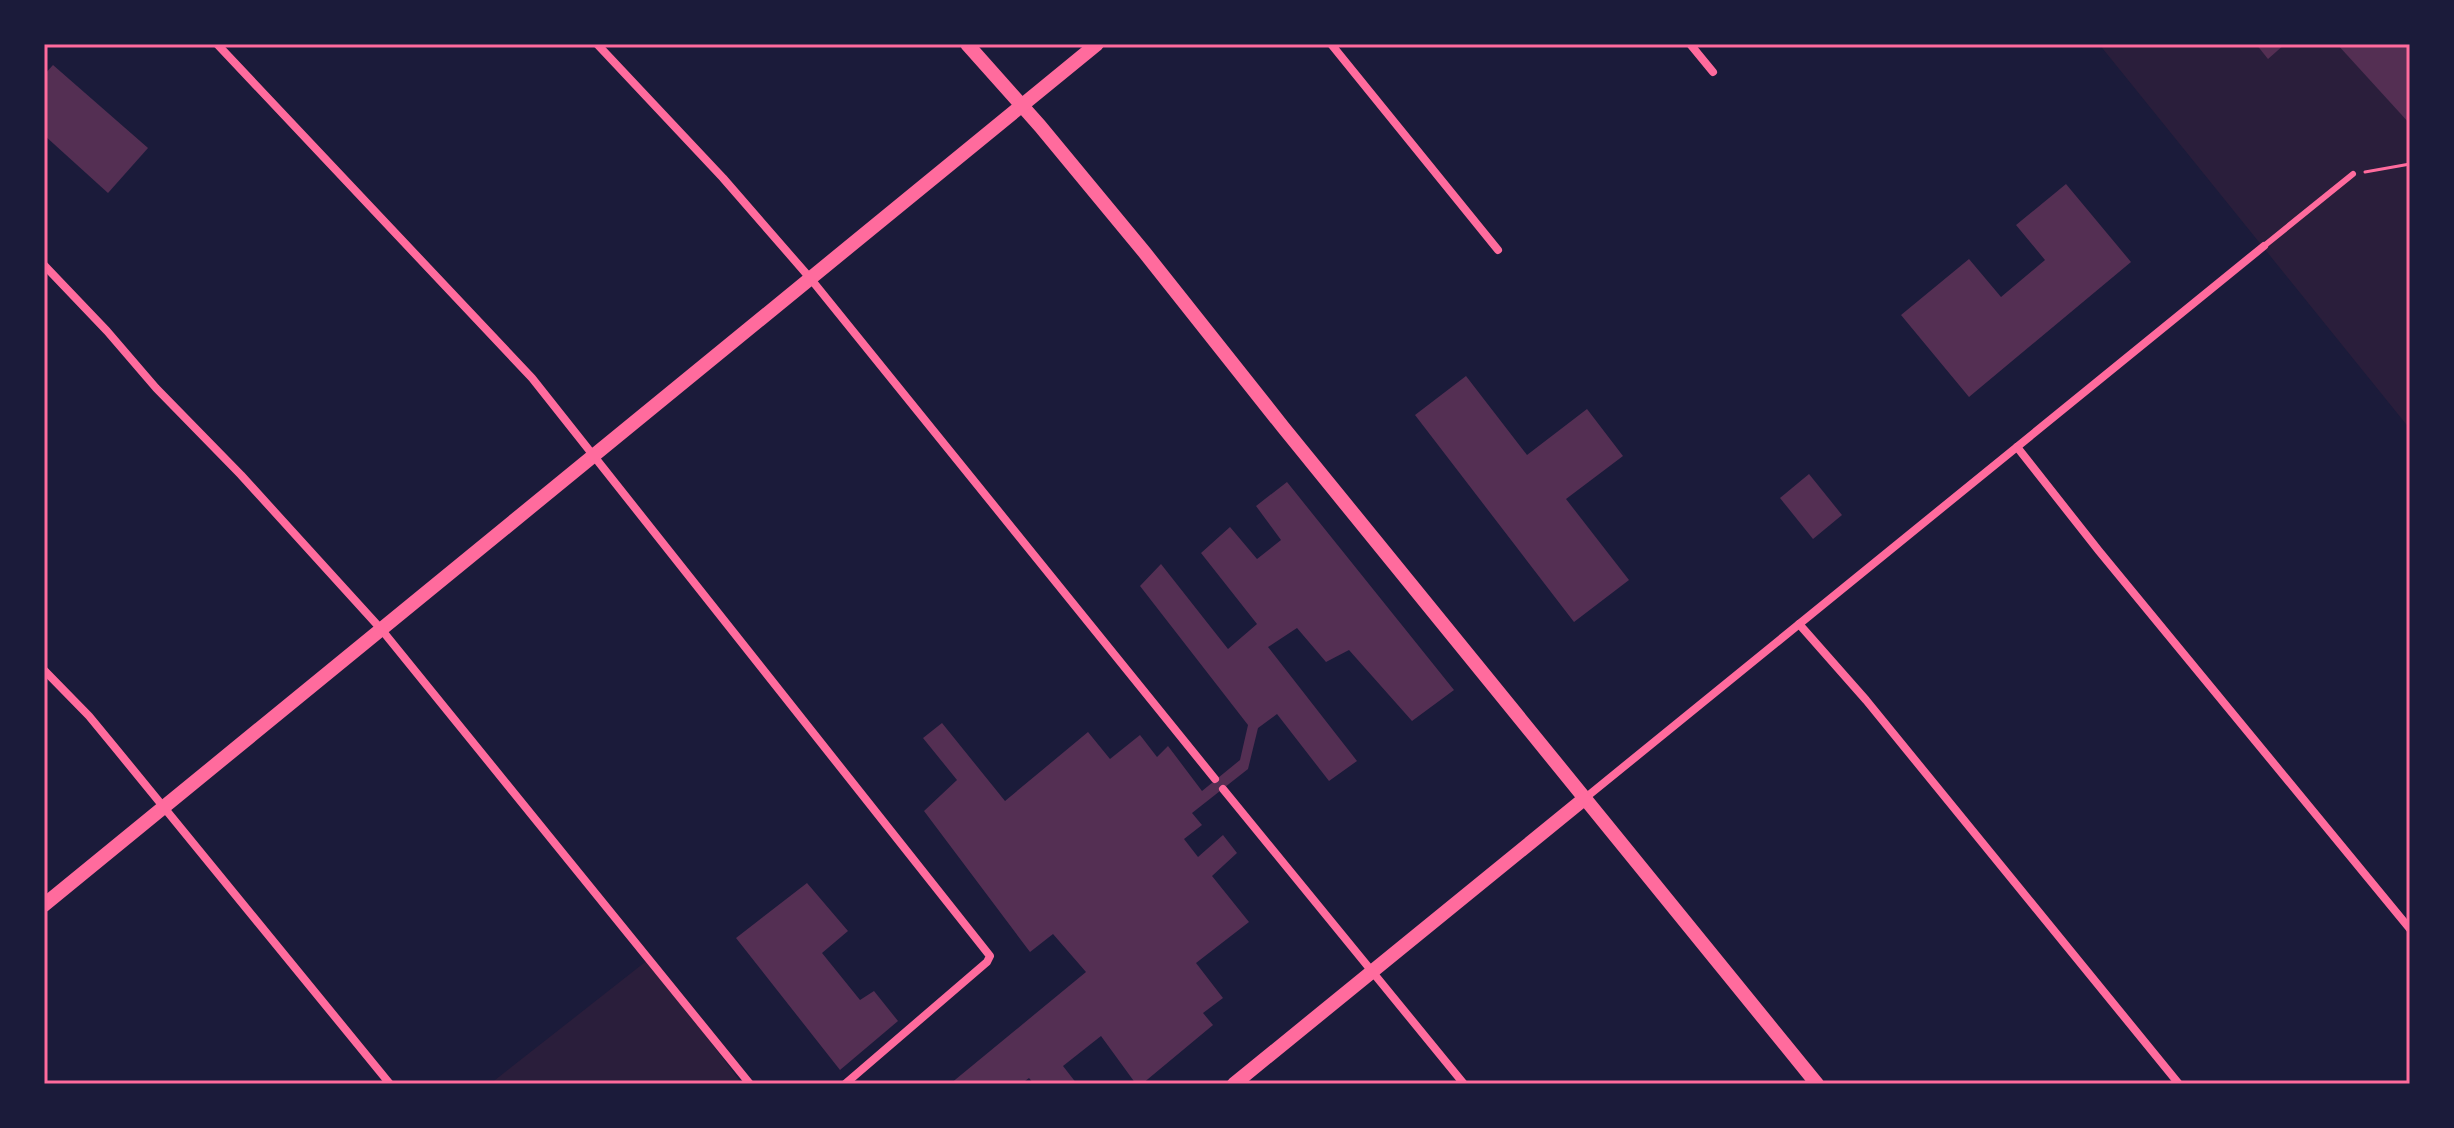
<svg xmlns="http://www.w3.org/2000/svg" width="2454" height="1128" viewBox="0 0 2454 1128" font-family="'Exo 2',sans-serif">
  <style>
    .green { fill: #2a1e3b }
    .building { fill: #542f53 }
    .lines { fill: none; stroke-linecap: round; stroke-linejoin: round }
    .path { stroke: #ff6b9d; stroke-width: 3 }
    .service { stroke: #ff6b9d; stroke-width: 6 }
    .minor { stroke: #ff6b9d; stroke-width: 8 }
    .tertiary { stroke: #ff6b9d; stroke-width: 14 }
    .neatline { fill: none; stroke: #ff6b9d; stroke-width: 3 }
  </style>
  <rect width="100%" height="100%" fill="#1b1b3a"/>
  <g class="green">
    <path d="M2099 44H2410V429Z"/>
    <path d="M649 959 742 1084H490Z"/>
  </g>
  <g class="building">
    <path d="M2256 44H2285L2268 59Z"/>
    <path d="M2337 44H2410V124Z"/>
    <path d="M53 65 148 148 108 193 44 135V75Z"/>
    <path d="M2066 184 2131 262 1969 397 1901 315 1969 259 2001 297 2045 260 2016 225Z"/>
    <path d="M1466 376 1527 455 1587 409 1623 456 1566 499 1629 580 1574 622 1415 415Z"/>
    <path d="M1809 474 1842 515 1813 539 1780 498Z"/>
    <path d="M1287 482 1454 690 1412 721 1349 650 1326 662 1297 628 1268 647 1357 761 1329 781 1277 714 1258 728 1248 769 1192 813 1202 825 1184 839 1198 857 1223 835 1237 853 1212 876 1249 922 1196 963 1223 998 1203 1013 1213 1025 1142 1084H1136L1101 1036 1063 1066 1077 1084H1034L1029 1078 1021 1084H950L1086 972 1053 934 1030 952 924 811 957 780 923 738 942 723 1005 801 1088 732 1110 759 1140 735 1157 757 1168 746 1202 791 1240 760 1248 725 1140 586 1161 564 1228 649 1257 624 1201 553 1230 527 1257 559 1281 540 1256 506Z"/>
    <path d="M807 883 848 931 822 953 860 1000 874 991 898 1021 840 1070 736 938Z"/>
  </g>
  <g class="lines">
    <path class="path" d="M2365 172 2410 164"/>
    <path class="service" d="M2264 246 2353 174"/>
    <g class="minor">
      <path d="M217 44 532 378 990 956 987 962 845 1084"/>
      <path d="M597 44 723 178 810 278 1215 779"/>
      <path d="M1331 44 1498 250"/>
      <path d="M1690 44 1713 72"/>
      <path d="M44 265 107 331 156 388 241 475 381 629 750 1084"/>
      <path d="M2017 447 2099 551 2410 929"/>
      <path d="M1799 624 1866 700 2179 1084"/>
      <path d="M44 670 89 716 117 750 390 1084"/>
      <path d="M1223 789 1464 1084"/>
      <path d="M1584 799 2264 246"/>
    </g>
    <g class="tertiary">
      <path d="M967 44 1040 126 1145 253 1283 427 1817 1084"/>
      <path d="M44 905 1097 44"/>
      <path d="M1234 1084 1584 799"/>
    </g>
  </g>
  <rect width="2454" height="1128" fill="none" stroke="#1b1b3a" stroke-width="92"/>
  <rect x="46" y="46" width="2362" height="1036" class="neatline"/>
</svg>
